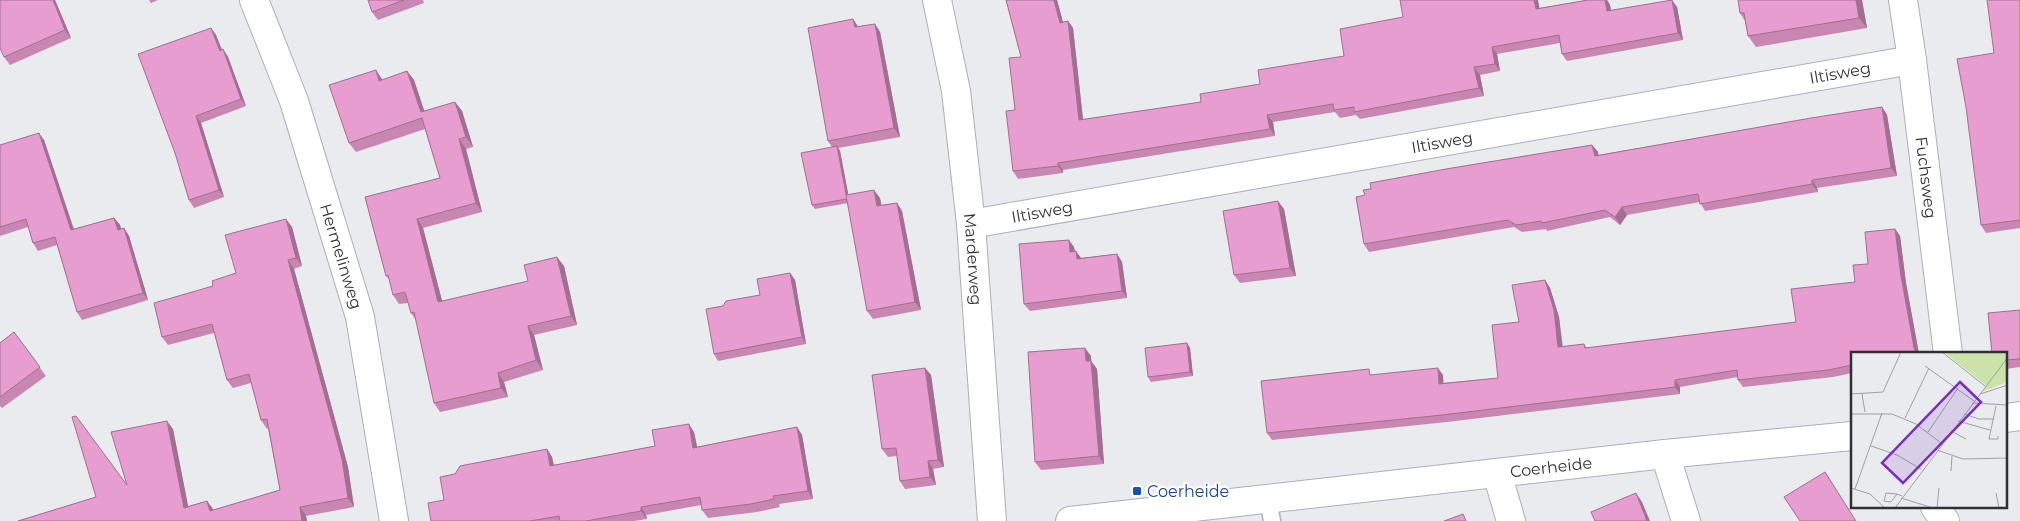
<svg xmlns="http://www.w3.org/2000/svg" width="2020" height="521" viewBox="0 0 2020 521" font-family="Montserrat,sans-serif">
  <style>
    .lines { fill: none; stroke-linecap: round; stroke-linejoin: round }
    .service-casing { stroke: #adafb3; stroke-width: 19 }
    .minor-casing { stroke: #adafb3; stroke-width: 30 }
    .service { stroke: #fff; stroke-width: 16 }
    .minor { stroke: #fff; stroke-width: 28 }
    .wall { fill: #c787b2 }
    .shaded-wall { fill: #a26e91 }
    .building { fill: #e79dcf; stroke: #a26e91 }
    .transit-dot { fill: #1a4fb4; stroke: #fff; stroke-width: 2 }
    .labels { text-anchor: middle; stroke-width: 4.5; stroke-linejoin: round; paint-order: stroke }
    .street-label { font-size: 16px; fill: #2f3032; stroke: #fff }
    .transit-label { font-size: 16px; fill: #164399; stroke: #fff; text-anchor: start }
    .inset-road { fill: none; stroke: #9fa0a3; stroke-width: 1 }
    .view { fill: #7b2cbf; fill-opacity: 0.15; stroke: #7b2cbf; stroke-width: 2.5 }
    .inset-edge { fill: none; stroke: #2f3032; stroke-width: 2.5 }
  </style>
  <rect width="100%" height="100%" fill="#e9ebef"/>
  <g class="lines">
    <defs>
      <path id="service" d="M1268 499 1272 521"/>
      <g id="minor">
        <path id="s1" d="M254 0 294 101 360 317 394 521"/>
        <path id="s2" d="M937 0 956 91 971 224 992 521"/>
        <path id="s3" d="M1903 0 1912 60 1948 354"/>
        <path id="s4" d="M971 224 1912 60"/>
        <path d="M2006 418 2020 416"/>
        <path d="M1665 454 1686 521"/>
        <path d="M1497 473 1511 521"/>
        <path d="M1935 507 1945 521"/>
        <path id="s5" d="M1070 521 1665 454 1852 436"/>
      </g>
    </defs>
    <use href="#service" class="service-casing"/>
    <use href="#minor" class="minor-casing"/>
    <use href="#service" class="service"/>
    <use href="#minor" class="minor"/>
  </g>
  <g class="wall">
    <path d="M55 0 71 38 10 65 4 57Z"/>
    <path d="M149 0H158L151 3Z"/>
    <path d="M368 0H423L424 3 378 20 372 12Z"/>
    <path d="M1006 0H1057L1063 22 1068 21 1073 28 1083 120 1201 102 1260 84 1344 56 1540 8 1588 0H1607L1610 5 1611 10 1677 7 1683 40 1567 61 1562 54 1560 43 1497 54 1500 71 1480 75 1484 96 1360 119 1356 115 1340 118 1335 112 1273 122 1275 136 1063 170V173L1018 179 1013 171 1015 110 1021 57Z"/>
    <path d="M1738 0H1862L1867 28 1756 47 1748 36 1745 21 1740 13Z"/>
    <path d="M2020 0V228L1986 233 1981 225 1994 53Z"/>
    <path d="M853 19 858 27 875 24 880 32 900 137 838 148 840 151 848 194 880 198 881 205 897 203 902 211 921 310 873 319 867 311 848 203 815 209 812 205 832 147 828 141Z"/>
    <path d="M211 28 216 35 222 50 223 49 228 57 246 106 201 123 224 197 194 208 189 200 175 153Z"/>
    <path d="M407 71 414 80 424 111 455 102 462 111 473 147 466 149 482 212 423 228 442 301 528 281 564 266 577 325 534 335 543 370 504 382 508 397 440 412 434 403 416 320 411 313 408 303 399 304 393 295 389 279 386 276 365 197 440 178 425 129 356 152 349 143 382 80Z"/>
    <path d="M1882 107 1887 115 1897 176 1817 188 1818 192 1705 211 1700 202 1627 215 1620 225 1610 217 1547 231 1546 229 1522 232 1514 227 1369 252 1364 244 1592 145 1598 152V155Z"/>
    <path d="M44 140 74 229 114 218 120 225 121 229 124 228 129 236 148 300 82 320 77 312 57 245 38 251 33 243 28 227 0 236V145Z"/>
    <path d="M1284 209 1296 276 1240 283 1234 275Z"/>
    <path d="M292 227 302 266 294 269 348 467 354 507 306 516 307 521H18L96 497 127 485 173 429 188 506 207 501 213 510 280 490 268 428 267 429 261 420 251 383 233 388 227 380 214 333 168 345 162 337 213 286 236 273Z"/>
    <path d="M1895 229 1900 236 1906 283 1919 354H1852V373L1833 377 1743 387 1738 380V377L1680 387V394L1447 422 1272 440 1267 433 1373 375H1443V383L1498 378 1519 322 1545 280 1550 288 1559 317 1563 347 1584 344 1587 348 1796 322 1855 282Z"/>
    <path d="M1074 247 1075 251 1081 258 1117 254 1122 262 1127 298 1030 311 1024 304Z"/>
    <path d="M790 273 795 280 806 344 718 361 714 354 723 306 760 295Z"/>
    <path d="M2020 310V367L2006 369V354Z"/>
    <path d="M14 332 46 376 2 408 0 406V343Z"/>
    <path d="M1187 343 1190 348 1193 376 1151 382 1148 377Z"/>
    <path d="M1091 356V361L1097 369 1104 464 1041 470 1035 462Z"/>
    <path d="M925 368 931 375 944 467 933 469 936 485 905 489 900 481 897 456 888 457 882 449Z"/>
    <path d="M797 427 802 435 813 499 779 504 780 507 757 512 708 518 702 510 701 505 646 515 647 519 634 521H431L444 500 455 474 547 449 552 457 554 465 655 446 694 432 697 447Z"/>
  </g>
  <g class="shaded-wall">
    <path d="M53 0H55L71 38 65 30Z"/>
    <path d="M1054 0H1057L1065 30 1060 23Z"/>
    <path d="M1534 0H1538L1541 16 1536 9Z"/>
    <path d="M1605 0H1607L1610 5 1612 18 1607 11Z"/>
    <path d="M1672 0 1677 7 1683 40 1678 33Z"/>
    <path d="M1856 0H1862L1867 28 1859 18Z"/>
    <path d="M853 19 859 28 855 27Z"/>
    <path d="M1068 21 1073 28 1084 128 1079 120Z"/>
    <path d="M875 24 880 32 900 137 894 128Z"/>
    <path d="M211 28 216 35 225 58 220 51Z"/>
    <path d="M1492 47 1497 54 1500 71 1495 64Z"/>
    <path d="M223 49 228 57 246 106 241 99Z"/>
    <path d="M1474 67 1480 75 1484 96 1479 88Z"/>
    <path d="M376 70 382 79 386 90 379 81Z"/>
    <path d="M407 71 414 80 428 122 421 112Z"/>
    <path d="M455 102 462 111 473 147 466 137Z"/>
    <path d="M1882 107 1887 115 1897 176 1891 168Z"/>
    <path d="M1267 115 1273 122 1275 136 1270 129Z"/>
    <path d="M196 116 201 123 224 197 219 190Z"/>
    <path d="M39 133 44 140 76 237 71 230Z"/>
    <path d="M459 139 466 149 482 212 476 203Z"/>
    <path d="M1592 145 1598 152 1600 163 1595 156Z"/>
    <path d="M837 146 840 151 850 203 847 199Z"/>
    <path d="M1058 163 1063 170V173L1058 166Z"/>
    <path d="M1812 180 1817 188 1818 192 1812 184Z"/>
    <path d="M874 190 880 198 883 214 877 206Z"/>
    <path d="M1278 201 1284 209 1296 276 1290 268Z"/>
    <path d="M897 203 902 211 921 310 915 302Z"/>
    <path d="M1622 207 1627 215 1620 225 1615 217Z"/>
    <path d="M114 218 120 225 123 237 118 230Z"/>
    <path d="M286 219 292 227 302 266 296 258Z"/>
    <path d="M417 219 423 228 445 312 438 302Z"/>
    <path d="M124 228 129 236 148 300 143 293Z"/>
    <path d="M1895 229 1900 236 1906 283 1919 354H1915V353L1901 276Z"/>
    <path d="M1069 240 1074 247 1075 259 1070 252Z"/>
    <path d="M1076 251 1081 258 1077 259Z"/>
    <path d="M1117 254 1122 262 1127 298 1122 291Z"/>
    <path d="M557 257 564 266 577 325 571 316Z"/>
    <path d="M288 260 294 269 348 467 354 507 348 498Z"/>
    <path d="M790 273 795 280 806 344 802 337Z"/>
    <path d="M1545 280 1550 288 1559 317 1563 354 1558 347Z"/>
    <path d="M528 326 534 335 543 370 536 360Z"/>
    <path d="M1187 343 1190 348 1193 376 1190 372Z"/>
    <path d="M1085 348 1091 356 1092 369 1086 361Z"/>
    <path d="M1091 361 1097 369 1104 464 1099 456Z"/>
    <path d="M925 368 931 375 944 467 938 460Z"/>
    <path d="M1438 368 1443 375 1444 391 1439 384Z"/>
    <path d="M498 373 504 382 508 397 501 388Z"/>
    <path d="M1675 380 1680 387V394L1675 387Z"/>
    <path d="M167 421 173 429 190 516 184 508Z"/>
    <path d="M689 424 694 432 699 456 693 448Z"/>
    <path d="M797 427 802 435 813 499 808 491Z"/>
    <path d="M547 449 552 457 555 473 550 466Z"/>
    <path d="M928 461 933 469 936 485 930 477Z"/>
    <path d="M1636 493 1642 502 1650 521H1647Z"/>
    <path d="M207 501 213 509 216 520 210 511Z"/>
    <path d="M300 507 306 516 307 521H302Z"/>
    <path d="M641 507 646 515 647 519 641 511Z"/>
  </g>
  <g class="building">
    <path d="M0 0H53L65 30 4 57 0 48Z"/>
    <path d="M368 0H404L372 12Z"/>
    <path d="M1006 0H1054L1060 23 1068 21 1079 120 1201 102 1200 94 1260 84 1258 70 1344 56 1340 29 1403 17 1400 0H1534L1536 9 1588 0H1605L1607 11 1672 0 1678 33 1562 54 1559 35 1492 47 1495 64 1474 67 1479 88 1354 112V107L1334 110 1333 104 1267 115 1270 129 1058 163V166L1013 171 1006 111 1015 110 1009 58 1021 57Z"/>
    <path d="M1738 0H1856L1859 18 1748 36 1744 13H1740Z"/>
    <path d="M1987 0H2020V220L1981 225 1966 107 1957 59 1994 53Z"/>
    <path d="M853 19 855 27 875 24 894 128 828 141 808 28Z"/>
    <path d="M211 28 220 51 223 49 241 99 196 116 219 190 189 200 175 153 138 54Z"/>
    <path d="M376 70 379 81 407 71 421 112 455 102 466 137 459 139 476 203 417 219 438 302 528 281 524 265 557 257 571 316 528 326 536 360 498 373 501 388 434 403 414 312 411 313 405 292 393 295 388 275 386 276 365 197 440 178 422 118 349 143 329 85Z"/>
    <path d="M1882 107 1891 168 1812 180V184L1700 204 1698 194 1622 207 1615 217 1605 210 1542 223 1541 221 1516 225 1508 220 1364 244 1356 197 1365 195 1363 190 1371 189 1370 183 1446 169 1592 145 1595 156 1811 118Z"/>
    <path d="M39 133 71 230 114 218 118 230 124 228 143 293 77 312 55 237 33 243 26 219 0 227V145Z"/>
    <path d="M837 146 847 199 812 205 801 153Z"/>
    <path d="M874 190 877 206 897 203 915 302 867 311 846 195Z"/>
    <path d="M1278 201 1290 268 1234 275 1223 211Z"/>
    <path d="M286 219 296 258 288 260 342 459 348 498 300 507 302 521H18L96 497 72 417 76 416 127 485 111 432 167 421 184 508 207 501 210 511 280 490 267 419 261 420 249 374 227 380 212 324 162 337 154 303 213 286 212 281 236 273 225 235Z"/>
    <path d="M1895 229 1901 276 1915 353 1910 354H1852V365L1828 370 1738 380 1737 370 1675 380V387L1442 415 1267 433 1261 381 1369 369 1370 375 1438 368 1439 384 1498 378 1492 325 1519 322 1512 285 1545 280 1554 310 1558 347 1584 344 1585 348 1796 322 1791 289 1855 282 1853 265 1868 264 1865 232Z"/>
    <path d="M1069 240 1070 252 1076 251 1077 259 1117 254 1122 291 1024 304 1019 244Z"/>
    <path d="M790 273 802 337 714 354 706 309 723 306 726 301 760 295 757 279Z"/>
    <path d="M2020 310V359L2006 360V354H1992L1988 313Z"/>
    <path d="M14 332 40 367 0 397V343Z"/>
    <path d="M1187 343 1190 372 1148 377 1145 348Z"/>
    <path d="M1085 348 1086 361H1091L1099 456 1035 462 1028 352Z"/>
    <path d="M925 368 938 460 928 461 930 477 900 481 896 448 882 449 872 375Z"/>
    <path d="M689 424 693 448 797 427 808 491 773 496 774 499 751 504 702 510 700 497 641 507V511L586 521H560L559 516 530 521H431L428 503 444 500 440 477 455 474 460 466 547 449 550 466 655 446 652 430Z"/>
    <path d="M1825 472 1856 521H1800L1784 497Z"/>
    <path d="M1636 493 1647 521H1595L1591 512Z"/>
    <path d="M1463 514 1466 521H1444Z"/>
  </g>
  <rect class="transit-dot" x="1132" y="486" width="10" height="10" rx="2.5"/>
  <g class="labels">
    <g class="street-label">
      <text dy="6" stroke="none"><textPath href="#s4" startOffset="882">Iltisweg</textPath></text>
      <text dy="6" stroke="none"><textPath href="#s4" startOffset="478">Iltisweg</textPath></text>
      <text dy="6" stroke="none"><textPath href="#s3" startOffset="179">Fuchsweg</textPath></text>
      <text dy="6" stroke="none"><textPath href="#s4" startOffset="72">Iltisweg</textPath></text>
      <text dy="6" stroke="none"><textPath href="#s1" startOffset="271">Hermelinweg</textPath></text>
      <text dy="6" stroke="none"><textPath href="#s2" startOffset="262">Marderweg</textPath></text>
      <text dy="6" stroke="none"><textPath href="#s5" startOffset="484">Coerheide</textPath></text>
    </g>
    <g class="transit-label">
      <text x="1147" y="497">Coerheide</text>
    </g>
  </g>
  <g transform="translate(1851 352)">
    <rect width="156" height="156" fill="#e9ebef"/>
    <path d="M93 0H156V30L132 39 135 33Z" fill="#cbe3a8"/>
    <path class="inset-road" d="M91 0 134 34M74 14 123 49M0 42 32 40 50 0M11 42 14 60M129 42 157 33M121 51 157 53M145 54 138 87H147V84M0 62H41L65 72 90 91M113 62 128 67H143M54 66 78 16M107 69 139 78M100 79 115 87M77 80 107 36M20 94 46 103 70 117M86 98 112 107 157 106M100 119 101 104M0 136 19 142 34 156M4 137 31 61M145 141 148 156M46 142 40 150 33 149 35 141 46 142 51 144M50 146 82 156M44 156 157 5M86 156 88 136"/>
    <path class="view" d="M109 30 130 50 52 131 31 111Z"/>
    <rect width="156" height="156" class="inset-edge"/>
  </g>
</svg>
